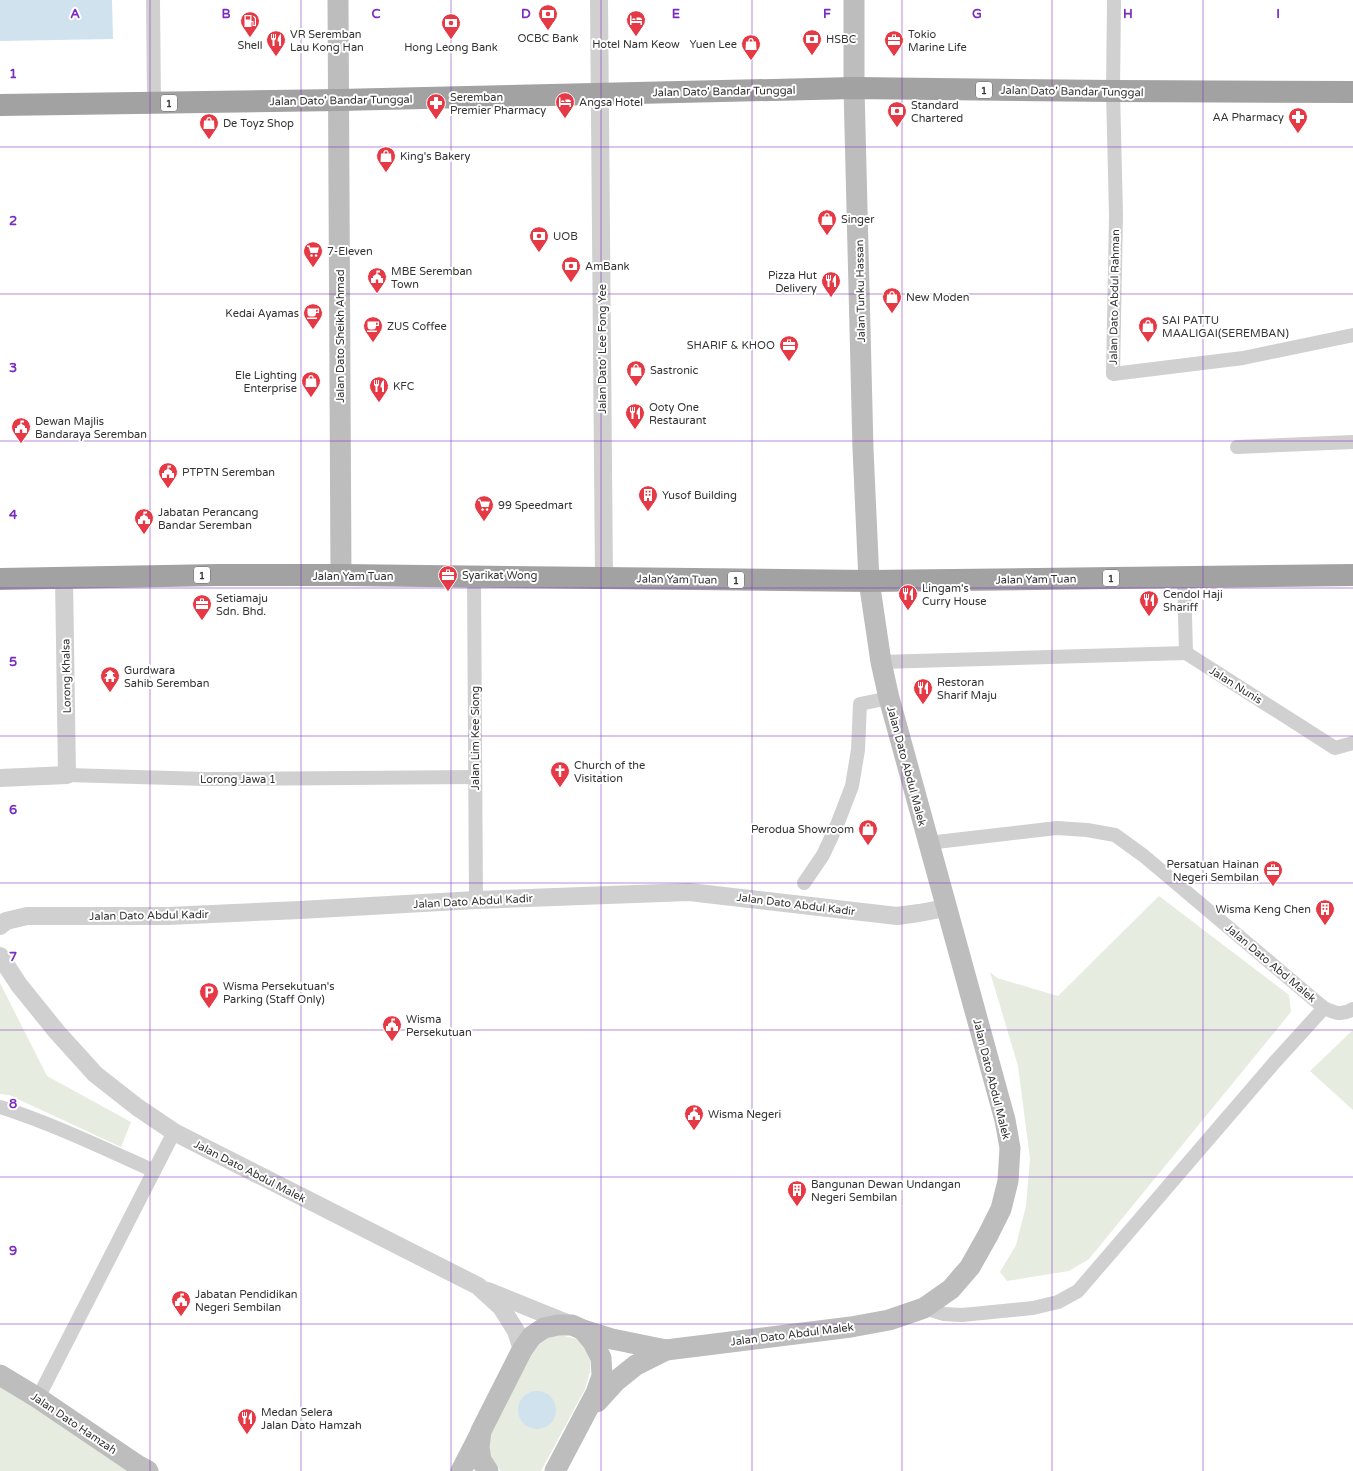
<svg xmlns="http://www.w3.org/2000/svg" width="1353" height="1471" viewBox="0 0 1353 1471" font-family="'Varela Round',sans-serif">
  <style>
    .green { fill: #e6ecdf }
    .water { fill: #cfe2ee }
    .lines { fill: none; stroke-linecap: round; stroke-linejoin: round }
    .minor { stroke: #d0d0d0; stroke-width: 14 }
    .tertiary { stroke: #d0d0d0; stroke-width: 18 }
    .secondary { stroke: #bdbdbd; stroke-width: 21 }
    .trunk { stroke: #a2a2a2; stroke-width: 22 }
    .grid { fill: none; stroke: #7b2cbf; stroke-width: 1; stroke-opacity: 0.55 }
    .labels { text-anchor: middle; stroke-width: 4; stroke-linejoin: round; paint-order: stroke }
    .shield { fill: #fff; stroke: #707070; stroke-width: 1 }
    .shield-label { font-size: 10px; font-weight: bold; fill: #333 }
    .poi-label { font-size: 11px; fill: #333; stroke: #fff; text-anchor: start }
    .street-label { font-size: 11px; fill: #333; stroke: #fff }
    .grid-label { font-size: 13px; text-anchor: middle; font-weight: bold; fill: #7b2cbf; stroke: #fff; stroke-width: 4; stroke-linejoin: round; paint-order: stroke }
  </style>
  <rect width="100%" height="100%" fill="#fff"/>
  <g class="green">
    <path d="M1159 896 1289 995 1291 1012 1089 1259 1069 1271 1007 1281 1000 1272 1016 1245 1026 1206 1030 1159 1018 1066 990 972 997 978 1058 996Z"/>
    <path d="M0 983 47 1076 131 1122 121 1147 9 1095 0 1094Z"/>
    <path d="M1353 1030V1110L1310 1071Z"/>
    <path d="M556 1334 577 1339 585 1348 590 1360V1372L585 1389 541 1471H501C489 1456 486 1448 491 1428L537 1343 546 1337Z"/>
    <path d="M0 1384 131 1471H0Z"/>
  </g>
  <g class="water">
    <path d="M0 0H112L113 39 0 41Z"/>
    <circle cx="537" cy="1410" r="19"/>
  </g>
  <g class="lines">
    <g class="minor">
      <path d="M153 0 154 103"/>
      <path d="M1114 0 1113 91 1116 215 1113 374 1243 358 1353 335"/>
      <path d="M1237 447 1353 442"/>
      <path d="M474 577 476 900"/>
      <path d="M1184 577 1186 653 1335 748 1353 743"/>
      <path d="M881 662 1186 653"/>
      <path d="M67 775 206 779 475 777"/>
      <path d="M928 843 1057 828 1087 830 1115 835 1144 856 1324 1008C1335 1013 1342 1016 1353 1009"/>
      <path d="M804 883 823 855 837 825 852 786 858 750 860 704 889 698"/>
      <path d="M0 1107C53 1124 103 1148 154 1171"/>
      <path d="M924 1308 944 1314 962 1315 1033 1308 1058 1302 1078 1291 1274 1063 1324 1008"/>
      <path d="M38 1398 174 1132"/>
    </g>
    <g class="tertiary">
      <path d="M599 0 604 578"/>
      <path d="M0 778 67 775 64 577"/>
      <path d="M0 926 6 921 27 916H168L300 910 476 900 689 892 897 916 919 913 946 908"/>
      <path d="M0 956 19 985 57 1032 95 1074 137 1107 174 1132 478 1286 501 1307 516 1331 522 1350"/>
      <path d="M488 1291 572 1325"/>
    </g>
    <g class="secondary">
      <path d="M338 0 341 575"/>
      <path d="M583 1330 612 1339 666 1350 851 1327 889 1320 924 1308 951 1289 970 1267 988 1235 1001 1209 1008 1181 1010 1148 1005 1120 889 698 881 662 869 581 863 449 854 88V0"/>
      <path d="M0 1375 38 1398 137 1465 148 1471"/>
      <path d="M597 1402 616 1381 636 1365 666 1350"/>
      <path d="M461 1471 480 1434"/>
      <path d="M488 1471 481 1460 479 1447 481 1431 522 1350 532 1336 544 1328 558 1325H572L583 1330 593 1342 601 1358 602 1376 596 1393 555 1471"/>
    </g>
    <g class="trunk">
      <path d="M0 105 339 100 854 88 1113 91 1353 92"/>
      <path d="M0 579 218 575H341L869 581 1353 575"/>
    </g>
  </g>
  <path class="grid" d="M150 0V1471M301 0V1471M451 0V1471M601 0V1471M752 0V1471M902 0V1471M1052 0V1471M1203 0V1471M0 147H1353M0 294H1353M0 441H1353M0 588H1353M0 736H1353M0 883H1353M0 1030H1353M0 1177H1353M0 1324H1353"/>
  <defs>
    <symbol id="bank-pin" viewBox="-11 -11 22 30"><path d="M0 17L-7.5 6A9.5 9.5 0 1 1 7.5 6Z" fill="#e63946" stroke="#fff"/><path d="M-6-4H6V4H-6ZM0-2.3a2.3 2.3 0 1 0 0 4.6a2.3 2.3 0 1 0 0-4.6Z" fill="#fff"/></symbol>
    <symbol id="hotel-pin" viewBox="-11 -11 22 30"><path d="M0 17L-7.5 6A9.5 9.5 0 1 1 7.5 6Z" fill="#e63946" stroke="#fff"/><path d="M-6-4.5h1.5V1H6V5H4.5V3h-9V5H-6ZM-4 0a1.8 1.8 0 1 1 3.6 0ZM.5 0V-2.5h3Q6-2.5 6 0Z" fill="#fff"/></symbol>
    <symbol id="fuel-pin" viewBox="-11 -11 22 30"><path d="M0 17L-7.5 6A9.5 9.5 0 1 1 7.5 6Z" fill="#e63946" stroke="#fff"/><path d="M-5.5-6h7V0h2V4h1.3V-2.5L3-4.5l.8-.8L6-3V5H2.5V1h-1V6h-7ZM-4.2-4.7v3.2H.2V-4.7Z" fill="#fff"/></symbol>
    <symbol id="restaurant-pin" viewBox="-11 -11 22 30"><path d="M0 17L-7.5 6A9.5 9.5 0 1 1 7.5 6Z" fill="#e63946" stroke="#fff"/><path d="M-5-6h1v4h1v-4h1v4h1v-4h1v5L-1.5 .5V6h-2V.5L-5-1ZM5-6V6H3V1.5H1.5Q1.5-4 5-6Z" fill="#fff"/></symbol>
    <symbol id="office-pin" viewBox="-11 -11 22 30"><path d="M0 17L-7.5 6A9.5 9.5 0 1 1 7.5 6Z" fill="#e63946" stroke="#fff"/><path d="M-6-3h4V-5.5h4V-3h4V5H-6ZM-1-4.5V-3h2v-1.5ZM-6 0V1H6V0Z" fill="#fff"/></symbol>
    <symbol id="shop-pin" viewBox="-11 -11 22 30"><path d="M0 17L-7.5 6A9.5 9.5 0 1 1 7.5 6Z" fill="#e63946" stroke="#fff"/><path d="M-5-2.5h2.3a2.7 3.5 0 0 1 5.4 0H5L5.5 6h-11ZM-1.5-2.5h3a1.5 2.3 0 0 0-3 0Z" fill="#fff"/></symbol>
    <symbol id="pharmacy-pin" viewBox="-11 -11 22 30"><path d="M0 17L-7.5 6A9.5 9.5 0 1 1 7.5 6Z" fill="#e63946" stroke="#fff"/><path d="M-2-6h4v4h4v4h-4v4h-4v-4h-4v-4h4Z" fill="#fff"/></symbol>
    <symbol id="supermarket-pin" viewBox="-11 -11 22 30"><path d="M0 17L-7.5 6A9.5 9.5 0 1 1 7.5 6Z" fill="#e63946" stroke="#fff"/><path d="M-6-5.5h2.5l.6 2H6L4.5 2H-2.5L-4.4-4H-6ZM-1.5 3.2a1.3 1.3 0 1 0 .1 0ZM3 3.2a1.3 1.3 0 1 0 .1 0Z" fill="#fff"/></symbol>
    <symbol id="civic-pin" viewBox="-11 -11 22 30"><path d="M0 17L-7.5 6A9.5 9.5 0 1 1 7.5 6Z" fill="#e63946" stroke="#fff"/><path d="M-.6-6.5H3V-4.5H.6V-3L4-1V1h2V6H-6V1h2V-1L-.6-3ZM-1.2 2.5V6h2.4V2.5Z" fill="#fff"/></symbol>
    <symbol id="cafe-pin" viewBox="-11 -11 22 30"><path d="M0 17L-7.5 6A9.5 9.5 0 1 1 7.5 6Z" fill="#e63946" stroke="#fff"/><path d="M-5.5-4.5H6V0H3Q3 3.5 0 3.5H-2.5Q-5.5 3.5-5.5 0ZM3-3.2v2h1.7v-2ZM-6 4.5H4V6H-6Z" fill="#fff"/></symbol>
    <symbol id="building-pin" viewBox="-11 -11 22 30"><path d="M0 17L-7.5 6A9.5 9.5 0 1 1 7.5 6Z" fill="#e63946" stroke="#fff"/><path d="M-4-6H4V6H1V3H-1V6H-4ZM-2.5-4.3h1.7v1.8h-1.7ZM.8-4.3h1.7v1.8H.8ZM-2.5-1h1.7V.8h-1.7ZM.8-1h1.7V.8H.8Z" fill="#fff"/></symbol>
    <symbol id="temple-pin" viewBox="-11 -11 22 30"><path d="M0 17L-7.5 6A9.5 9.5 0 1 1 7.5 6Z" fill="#e63946" stroke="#fff"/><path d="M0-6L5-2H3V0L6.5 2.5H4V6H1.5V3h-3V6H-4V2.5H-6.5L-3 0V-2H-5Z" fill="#fff"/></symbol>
    <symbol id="church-pin" viewBox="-11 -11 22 30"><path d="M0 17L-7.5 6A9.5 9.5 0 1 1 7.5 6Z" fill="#e63946" stroke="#fff"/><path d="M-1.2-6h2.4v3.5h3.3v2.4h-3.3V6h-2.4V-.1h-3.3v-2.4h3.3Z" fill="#fff"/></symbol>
    <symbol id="parking-pin" viewBox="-11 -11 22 30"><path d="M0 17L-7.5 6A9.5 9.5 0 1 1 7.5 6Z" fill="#e63946" stroke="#fff"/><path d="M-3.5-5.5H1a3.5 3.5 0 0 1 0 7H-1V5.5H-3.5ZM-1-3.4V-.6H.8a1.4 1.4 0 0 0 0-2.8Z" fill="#fff"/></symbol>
  </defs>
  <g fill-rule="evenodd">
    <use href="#bank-pin" x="537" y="3" width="22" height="30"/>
    <use href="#hotel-pin" x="625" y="9" width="22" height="30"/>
    <use href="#fuel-pin" x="239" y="10" width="22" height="30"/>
    <use href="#bank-pin" x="440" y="12" width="22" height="30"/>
    <use href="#bank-pin" x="801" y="28" width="22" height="30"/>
    <use href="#restaurant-pin" x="265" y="29" width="22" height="30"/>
    <use href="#office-pin" x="883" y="29" width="22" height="30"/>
    <use href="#shop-pin" x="740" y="33" width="22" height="30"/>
    <use href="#hotel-pin" x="554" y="91" width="22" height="30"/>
    <use href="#pharmacy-pin" x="425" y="92" width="22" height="30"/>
    <use href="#bank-pin" x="886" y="100" width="22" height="30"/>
    <use href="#pharmacy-pin" x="1287" y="106" width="22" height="30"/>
    <use href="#shop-pin" x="198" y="112" width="22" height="30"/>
    <use href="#shop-pin" x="375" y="145" width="22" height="30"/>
    <use href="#shop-pin" x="816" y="208" width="22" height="30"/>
    <use href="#bank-pin" x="528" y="225" width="22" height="30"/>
    <use href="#supermarket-pin" x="302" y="240" width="22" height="30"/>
    <use href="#bank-pin" x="560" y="255" width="22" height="30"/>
    <use href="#civic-pin" x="366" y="266" width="22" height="30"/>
    <use href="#restaurant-pin" x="820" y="270" width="22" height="30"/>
    <use href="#shop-pin" x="881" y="286" width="22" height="30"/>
    <use href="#cafe-pin" x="302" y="302" width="22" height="30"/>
    <use href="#cafe-pin" x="362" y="315" width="22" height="30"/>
    <use href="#shop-pin" x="1137" y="315" width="22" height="30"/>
    <use href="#office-pin" x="778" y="334" width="22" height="30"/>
    <use href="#shop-pin" x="625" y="359" width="22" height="30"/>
    <use href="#shop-pin" x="300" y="370" width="22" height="30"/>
    <use href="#restaurant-pin" x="368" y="375" width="22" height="30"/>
    <use href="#restaurant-pin" x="624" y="402" width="22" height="30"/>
    <use href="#civic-pin" x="10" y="416" width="22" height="30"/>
    <use href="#civic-pin" x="157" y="461" width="22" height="30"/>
    <use href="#building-pin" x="637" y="484" width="22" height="30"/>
    <use href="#supermarket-pin" x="473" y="494" width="22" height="30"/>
    <use href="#civic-pin" x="133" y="507" width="22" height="30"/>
    <use href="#office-pin" x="437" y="564" width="22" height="30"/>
    <use href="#restaurant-pin" x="897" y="583" width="22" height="30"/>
    <use href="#restaurant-pin" x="1138" y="589" width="22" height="30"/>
    <use href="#office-pin" x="191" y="593" width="22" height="30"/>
    <use href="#temple-pin" x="99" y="665" width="22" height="30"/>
    <use href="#restaurant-pin" x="912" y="677" width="22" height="30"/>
    <use href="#church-pin" x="549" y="760" width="22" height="30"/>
    <use href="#shop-pin" x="857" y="818" width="22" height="30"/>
    <use href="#office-pin" x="1262" y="859" width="22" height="30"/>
    <use href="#building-pin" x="1314" y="898" width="22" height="30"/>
    <use href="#parking-pin" x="198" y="981" width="22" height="30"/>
    <use href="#civic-pin" x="381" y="1014" width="22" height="30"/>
    <use href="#civic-pin" x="683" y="1103" width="22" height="30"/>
    <use href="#building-pin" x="786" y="1179" width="22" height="30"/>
    <use href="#civic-pin" x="170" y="1289" width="22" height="30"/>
    <use href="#restaurant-pin" x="236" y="1407" width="22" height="30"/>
  </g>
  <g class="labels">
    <g class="shield">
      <rect x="976" y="82" width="16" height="16" rx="3"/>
      <rect x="161" y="95" width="16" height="16" rx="3"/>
      <rect x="194" y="567" width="16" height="16" rx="3"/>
      <rect x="1103" y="570" width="16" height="16" rx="3"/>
      <rect x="728" y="572" width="16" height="16" rx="3"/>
    </g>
    <g class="shield-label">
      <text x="984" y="94">1</text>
      <text x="169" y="107">1</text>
      <text x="202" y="579">1</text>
      <text x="1111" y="582">1</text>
      <text x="736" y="584">1</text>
    </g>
    <g class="poi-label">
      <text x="290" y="38">VR Seremban<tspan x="290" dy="13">Lau Kong Han</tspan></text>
      <text x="908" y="38">Tokio<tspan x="908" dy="13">Marine Life</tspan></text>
      <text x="548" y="42" text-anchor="middle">OCBC Bank</text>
      <text x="826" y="43">HSBC</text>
      <text x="636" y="48" text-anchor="middle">Hotel Nam Keow</text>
      <text x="737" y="48" text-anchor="end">Yuen Lee</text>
      <text x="250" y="49" text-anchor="middle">Shell</text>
      <text x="451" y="51" text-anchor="middle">Hong Leong Bank</text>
      <text x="450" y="101">Seremban<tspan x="450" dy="13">Premier Pharmacy</tspan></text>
      <text x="579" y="106">Angsa Hotel</text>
      <text x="911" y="109">Standard<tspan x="911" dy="13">Chartered</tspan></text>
      <text x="1284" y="121" text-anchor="end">AA Pharmacy</text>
      <text x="223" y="127">De Toyz Shop</text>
      <text x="400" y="160">King's Bakery</text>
      <text x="841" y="223">Singer</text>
      <text x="553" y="240">UOB</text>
      <text x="327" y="255">7-Eleven</text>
      <text x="585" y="270">AmBank</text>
      <text x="391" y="275">MBE Seremban<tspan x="391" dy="13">Town</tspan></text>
      <text x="817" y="279" text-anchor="end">Pizza Hut<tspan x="817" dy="13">Delivery</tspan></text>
      <text x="906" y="301">New Moden</text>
      <text x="299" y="317" text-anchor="end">Kedai Ayamas</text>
      <text x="1162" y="324">SAI PATTU<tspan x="1162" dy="13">MAALIGAI(SEREMBAN)</tspan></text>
      <text x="387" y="330">ZUS Coffee</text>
      <text x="775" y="349" text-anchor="end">SHARIF &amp; KHOO</text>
      <text x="650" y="374">Sastronic</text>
      <text x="297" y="379" text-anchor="end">Ele Lighting<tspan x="297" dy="13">Enterprise</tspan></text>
      <text x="393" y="390">KFC</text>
      <text x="649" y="411">Ooty One<tspan x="649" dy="13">Restaurant</tspan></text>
      <text x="35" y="425">Dewan Majlis<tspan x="35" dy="13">Bandaraya Seremban</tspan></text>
      <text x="182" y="476">PTPTN Seremban</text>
      <text x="662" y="499">Yusof Building</text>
      <text x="498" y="509">99 Speedmart</text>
      <text x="158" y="516">Jabatan Perancang<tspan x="158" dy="13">Bandar Seremban</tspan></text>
      <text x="462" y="579">Syarikat Wong</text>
      <text x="922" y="592">Lingam's<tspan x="922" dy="13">Curry House</tspan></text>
      <text x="1163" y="598">Cendol Haji<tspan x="1163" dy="13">Shariff</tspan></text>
      <text x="216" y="602">Setiamaju<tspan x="216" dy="13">Sdn. Bhd.</tspan></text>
      <text x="124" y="674">Gurdwara<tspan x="124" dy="13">Sahib Seremban</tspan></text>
      <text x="937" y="686">Restoran<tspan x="937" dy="13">Sharif Maju</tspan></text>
      <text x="574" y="769">Church of the<tspan x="574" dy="13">Visitation</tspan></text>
      <text x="854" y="833" text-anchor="end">Perodua Showroom</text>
      <text x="1259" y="868" text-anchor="end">Persatuan Hainan<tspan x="1259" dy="13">Negeri Sembilan</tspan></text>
      <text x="1311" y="913" text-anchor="end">Wisma Keng Chen</text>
      <text x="223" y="990">Wisma Persekutuan's<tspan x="223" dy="13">Parking (Staff Only)</tspan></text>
      <text x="406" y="1023">Wisma<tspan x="406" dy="13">Persekutuan</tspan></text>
      <text x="708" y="1118">Wisma Negeri</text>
      <text x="811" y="1188">Bangunan Dewan Undangan<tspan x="811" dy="13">Negeri Sembilan</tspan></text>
      <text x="195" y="1298">Jabatan Pendidikan<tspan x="195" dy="13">Negeri Sembilan</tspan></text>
      <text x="261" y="1416">Medan Selera<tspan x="261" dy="13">Jalan Dato Hamzah</tspan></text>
    </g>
    <g class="street-label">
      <text transform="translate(724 91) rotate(-1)" y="4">Jalan Dato' Bandar Tunggal</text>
      <text transform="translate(1072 91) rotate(1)" y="4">Jalan Dato' Bandar Tunggal</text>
      <text transform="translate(341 100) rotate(-1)" y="4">Jalan Dato' Bandar Tunggal</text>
      <text transform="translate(860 291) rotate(-91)" y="4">Jalan Tunku Hassan</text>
      <text transform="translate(1114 297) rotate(-89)" y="4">Jalan Dato Abdul Rahman</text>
      <text transform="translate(340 336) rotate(-90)" y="4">Jalan Dato Sheikh Ahmad</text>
      <text transform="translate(602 349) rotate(-90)" y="4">Jalan Dato' Lee Fong Yee</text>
      <text x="353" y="580">Jalan Yam Tuan</text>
      <text transform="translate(677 579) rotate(1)" y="4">Jalan Yam Tuan</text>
      <text transform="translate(1036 579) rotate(-1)" y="4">Jalan Yam Tuan</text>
      <text transform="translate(66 676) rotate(-91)" y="4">Lorong Khalsa</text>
      <text transform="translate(1236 685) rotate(32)" y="4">Jalan Nunis</text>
      <text transform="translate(475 738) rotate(-90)" y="4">Jalan Lim Kee Siong</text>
      <text transform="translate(907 766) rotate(75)" y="4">Jalan Dato Abdul Malek</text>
      <text x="238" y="783">Lorong Jawa 1</text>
      <text transform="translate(473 901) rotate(-3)" y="4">Jalan Dato Abdul Kadir</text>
      <text transform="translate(796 904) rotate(7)" y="4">Jalan Dato Abdul Kadir</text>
      <text transform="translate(149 915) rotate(-1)" y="4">Jalan Dato Abdul Kadir</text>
      <text transform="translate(1271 963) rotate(40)" y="4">Jalan Dato Abd Malek</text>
      <text transform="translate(992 1079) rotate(76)" y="4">Jalan Dato Abdul Malek</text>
      <text transform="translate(250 1171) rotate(27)" y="4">Jalan Dato Abdul Malek</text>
      <text transform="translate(792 1334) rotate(-7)" y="4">Jalan Dato Abdul Malek</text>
      <text transform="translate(74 1423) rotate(34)" y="4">Jalan Dato Hamzah</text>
    </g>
  </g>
  <g class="grid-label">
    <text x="75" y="18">A</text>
    <text x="226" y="18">B</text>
    <text x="376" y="18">C</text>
    <text x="526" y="18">D</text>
    <text x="676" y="18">E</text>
    <text x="827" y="18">F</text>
    <text x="977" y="18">G</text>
    <text x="1128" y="18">H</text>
    <text x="1278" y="18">I</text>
    <text x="13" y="78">1</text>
    <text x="13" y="225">2</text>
    <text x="13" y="372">3</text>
    <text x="13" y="519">4</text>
    <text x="13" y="666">5</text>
    <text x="13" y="814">6</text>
    <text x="13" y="961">7</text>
    <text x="13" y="1108">8</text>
    <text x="13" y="1255">9</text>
  </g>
</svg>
